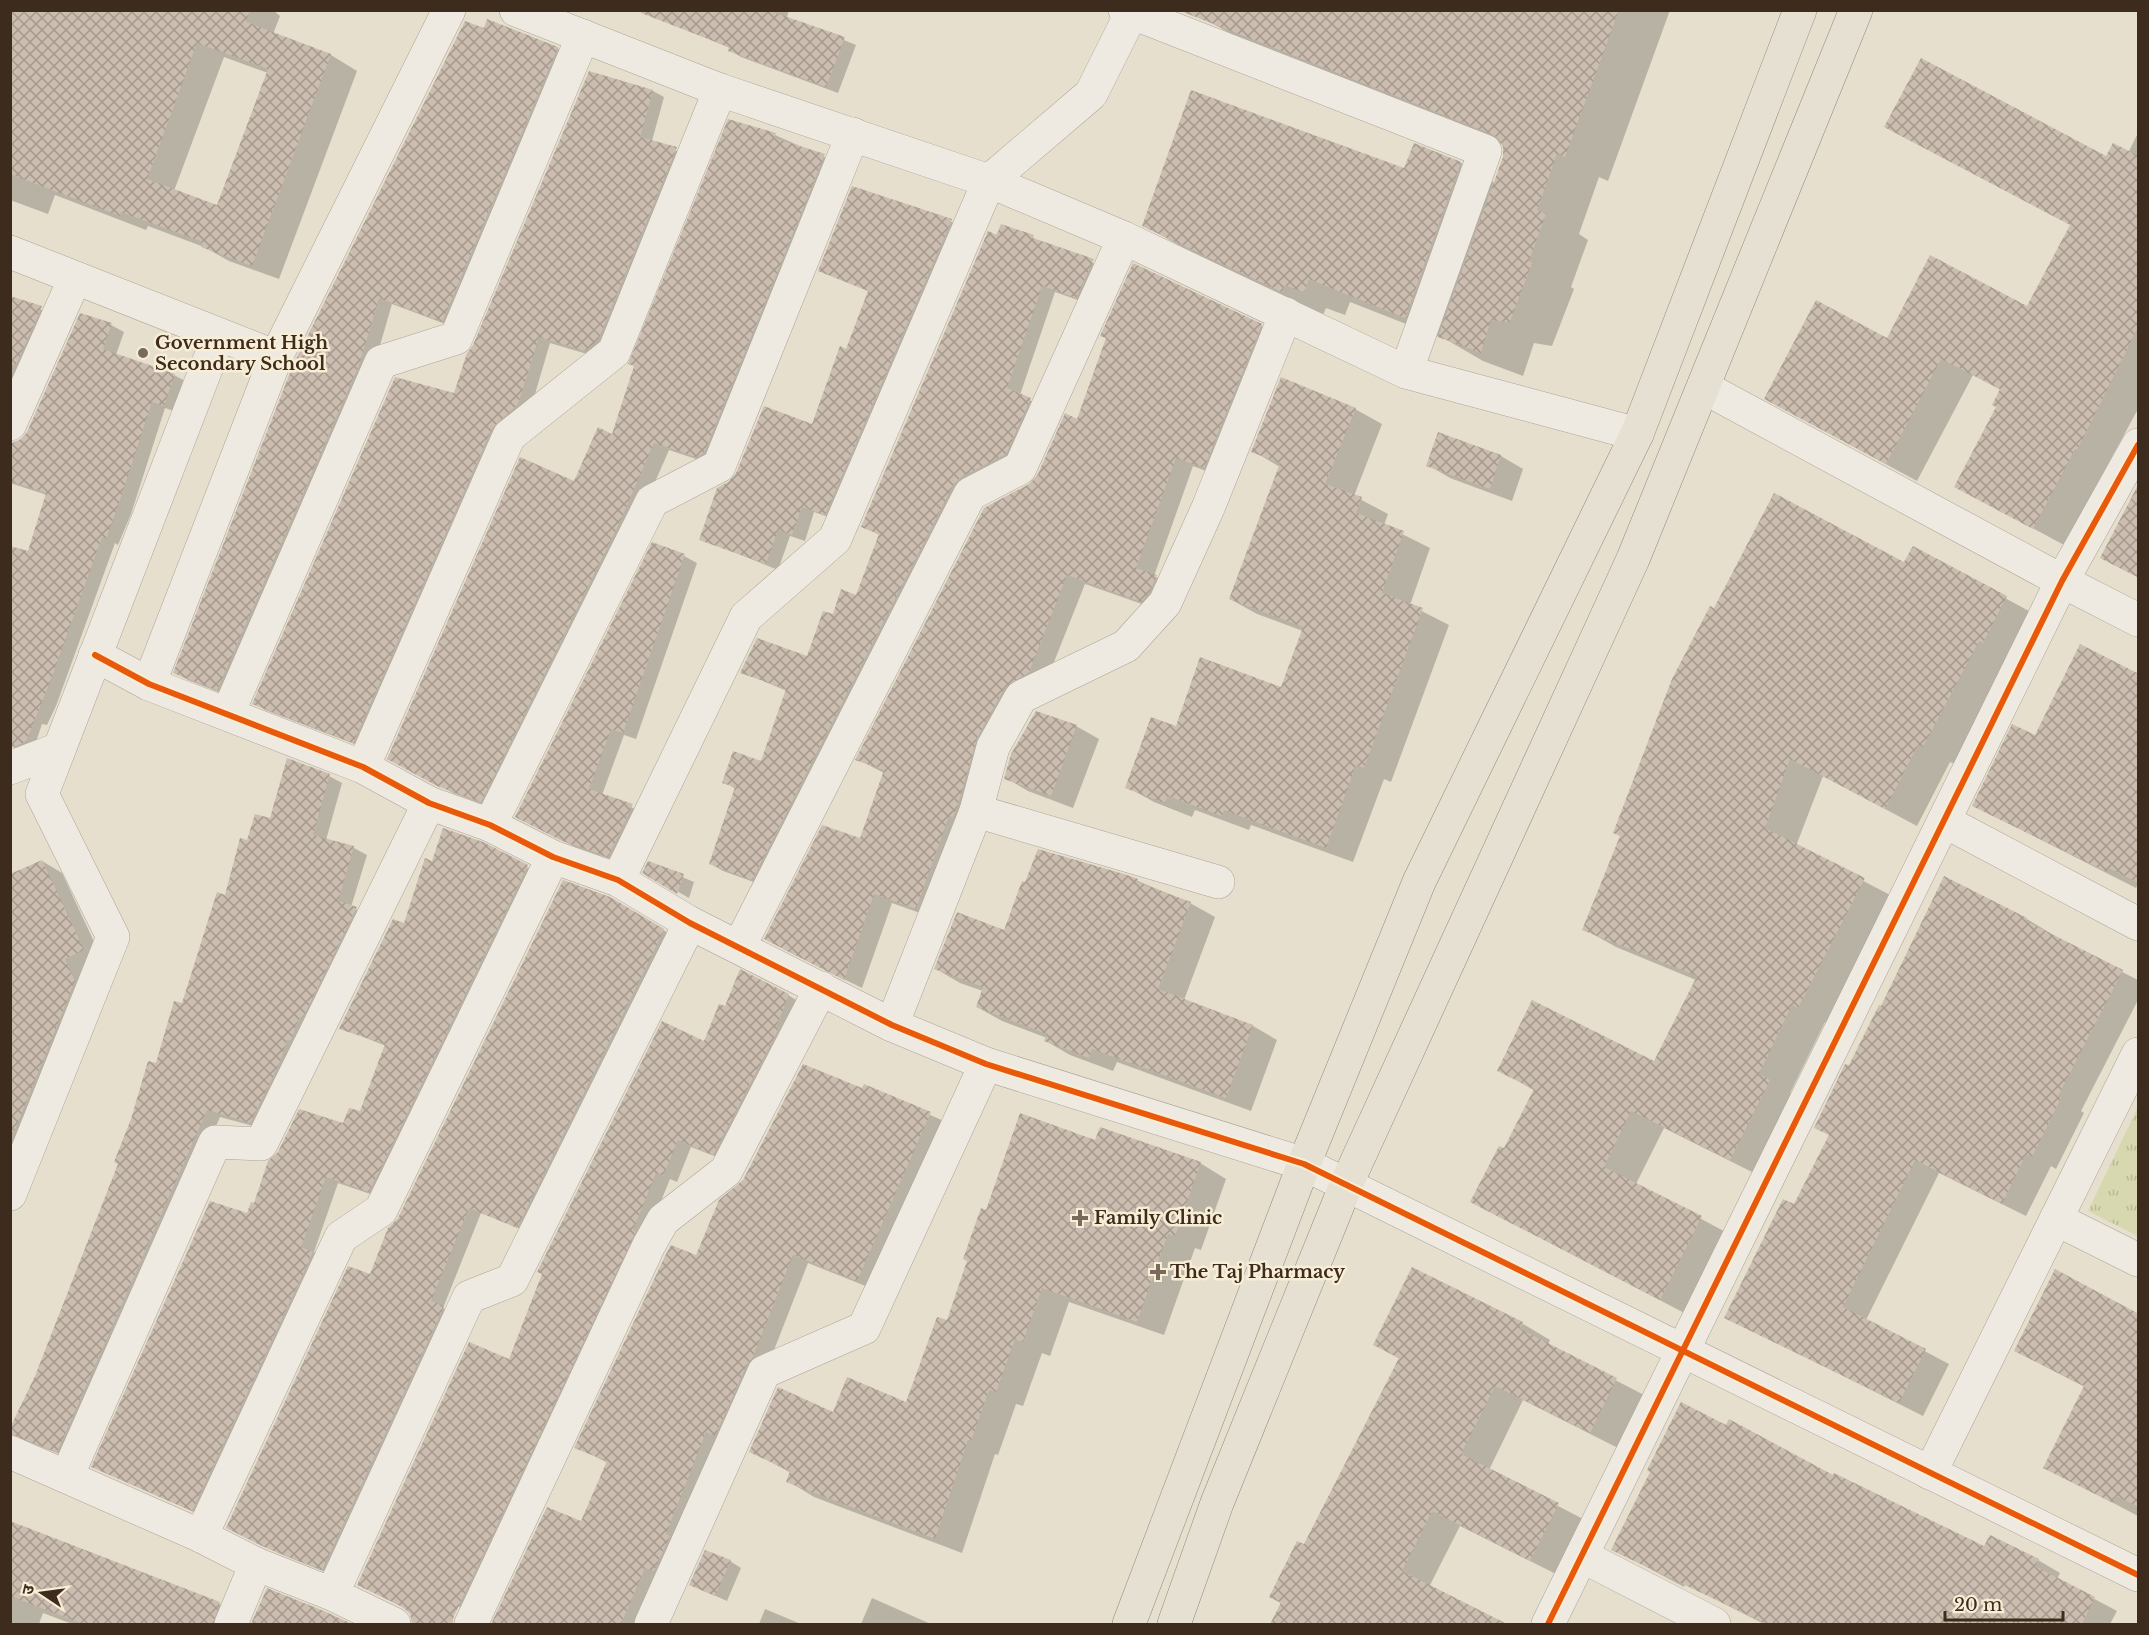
<svg xmlns="http://www.w3.org/2000/svg" width="2149" height="1635" viewBox="0 0 2149 1635" font-family="'Libre Baskerville','Noto Sans Devanagari',serif">
  <style>
    .grass { fill: url(#grass-tufts) }
    .shadow { fill: #0003; fill-rule: evenodd }
    .building { fill: url(#building-cross-hatch); fill-rule: evenodd }
    .lines { fill: none; stroke-linecap: round; stroke-linejoin: round }
    .minor-casing { stroke: #aca497; stroke-width: 34 }
    .major-casing { stroke: #91897e; stroke-width: 34 }
    .minor { stroke: #eeeae1; stroke-width: 33 }
    .major { stroke: #e6e0d2; stroke-width: 33 }
    .cycleway-casing { stroke: #f8edd5; stroke-width: 10 }
    .cycleway { stroke: #e8590c; stroke-width: 6 }
    .poi-dot { fill: #786b5c; stroke: #f8edd5; stroke-width: 2 }
    .labels { text-anchor: middle; stroke-width: 5; stroke-linejoin: round; paint-order: stroke }
    .poi-label { font-size: 18px; font-weight: bold; fill: #3d2c1e; stroke: #f8edd5; text-anchor: start }
  </style>
  <defs>
    <pattern id="grass-tufts" width="24" height="20" patternUnits="userSpaceOnUse" patternTransform="scale(1.5)"><rect width="24" height="20" fill="#d7d7b0"/><path d="M3 7l-1-3M5 7V3M7 7l1-3M15 17l-1-3M17 17v-4M19 17l1-3" fill="none" stroke="#b9b997"/></pattern>
    <pattern id="building-cross-hatch" width="8" height="8" patternUnits="userSpaceOnUse" patternTransform="scale(1.5)"><rect width="8" height="8" fill="#cbbdaf"/><path d="M0 0l8 8M0 8l8-8" fill="none" stroke="#a69a8e"/></pattern>
  </defs>
  <rect width="100%" height="100%" fill="#e6dfce"/>
  <path class="grass" d="M2138 1107V1236L2088 1211Z"/>
  <g class="shadow">
    <path d="M13 10H273L280 16 273 34 331 55 357 71 279 279 229 261 204 247 148 226 146 230 55 195 48 214 10 200V17ZM224 57 268 73 218 207 174 191Z"/>
    <path d="M638 10H789L787 17 856 45 838 93 741 57 730 50V48Z"/>
    <path d="M1214 10H1670L1608 181 1599 177 1579 234 1588 240 1571 287 1574 289 1552 346 1534 343 1523 376 1483 361 1447 340 1350 302 1345 315 1326 308 1323 315 1185 249 1144 225 1405 170 1415 145 1461 163 1495 183 1504 158V145L1252 46 1210 22Z"/>
    <path d="M485 30 557 48 570 56 456 328 392 304 372 373 231 697 188 680 175 673Z"/>
    <path d="M590 73 653 91 664 97 652 141 687 155 597 357 550 343 530 411 365 748 265 710 254 703 455 395Z"/>
    <path d="M2138 133V409L2064 545 1956 487 1998 406 2001 390 1973 375 1917 481 1797 416 1888 340 2028 308 2107 158 2128 153Z"/>
    <path d="M775 135 838 163 711 464 669 450 631 537 495 809 453 793 403 766 575 483 613 436Z"/>
    <path d="M916 207 964 227 837 520 814 512 805 541 790 536 778 570 701 539 813 426 875 292 820 270Z"/>
    <path d="M1001 225 1105 268 1089 304 1055 292 1020 395 1043 407 1018 461 974 484 765 886 723 871 711 864 736 789 724 782 762 763 787 691 742 672 808 658 834 616 857 597 880 535 862 527Z"/>
    <path d="M10 297 54 315 10 412Z"/>
    <path d="M111 325 124 332 116 355 174 375 187 382 177 412 165 408 131 514 118 545 115 543 56 706 47 725 42 724 33 751 28 753 10 746 29 553 47 495 10 483V444L21 441Z"/>
    <path d="M1261 326 1278 335 1221 477 1193 466 1154 576 1173 586 1159 610 1085 584 1046 682 1022 697 934 918 892 903 862 988 783 949 861 840 884 773 857 759 1030 485 1078 421Z"/>
    <path d="M1355 409 1382 424 1354 496 1388 514 1384 525 1430 548 1410 605 1449 625 1391 782 1384 779 1353 862 1251 825 1249 830 1195 810 1192 817 1154 802 1127 787 1177 728 1282 689 1303 631 1257 614 1230 599 1280 467 1253 451Z"/>
    <path d="M1439 434 1501 456 1523 469 1512 501 1450 478 1428 465Z"/>
    <path d="M1913 548 2038 616 1955 764 1950 762 1917 826 1823 776 1796 846 1896 898 1830 1025 1825 1022 1790 1093 1801 1100 1762 1177 1664 1128 1636 1184 1733 1236 1692 1317 1472 1202 1505 1150 1535 1091 1499 1070 1654 1063 1696 980 1616 947 1584 929 1715 610 1905 564Z"/>
    <path d="M684 556 697 563 636 739 624 735 602 795 645 813 622 863 575 847 530 824Z"/>
    <path d="M2138 676V884L2136 888 1974 806 2036 737Z"/>
    <path d="M1076 726 1099 739 1073 808 1028 791 1006 778Z"/>
    <path d="M329 776 342 783 326 840 354 848 367 855 351 907 369 916 264 1129 220 1117 70 1458 23 1440 10 1433 36 1377 157 1065 249 842 271 820Z"/>
    <path d="M482 844 540 874 382 1198 338 1183 314 1252 325 1260 205 1517 93 1467 255 1205 361 1113 386 1046 341 1028 405 925 433 863Z"/>
    <path d="M42 861 62 873 103 961 10 1194V876Z"/>
    <path d="M649 863 694 882 689 898 644 872Z"/>
    <path d="M1124 875 1190 903 1215 917 1184 1000 1253 1026 1277 1040 1251 1111 1117 1062 1113 1071 1070 1055 1046 1041 1047 1038 1002 1021 977 1007 983 991 960 983 936 969 1004 932Z"/>
    <path d="M609 898 675 937 530 1233 481 1213 443 1308 455 1315 335 1576 278 1553 240 1534 370 1276Z"/>
    <path d="M2027 919 2050 933 2049 935 2138 980V1000L2081 1111 2084 1113 2056 1169 2051 1166 2026 1216 1939 1173 1866 1320 1949 1364 1923 1416 1726 1317 1795 1206 1830 1136 1849 1067Z"/>
    <path d="M788 995 801 1003 727 1161 691 1147 677 1182 670 1179 646 1238 472 1614 422 1587 412 1612 359 1585 510 1361 726 1008Z"/>
    <path d="M865 1086 946 1122 873 1289 808 1263 767 1368 640 1624 494 1623 582 1523 608 1463 576 1447 697 1257Z"/>
    <path d="M1096 1142 1200 1163 1226 1179 1201 1250 1195 1248 1164 1335 1069 1302 1050 1356 1042 1353 1023 1406 1016 1404 998 1455 995 1454 962 1553 814 1497 788 1481 791 1473 751 1451 834 1414 907 1404 948 1322 987 1212Z"/>
    <path d="M1413 1269 1523 1324 1550 1340 1548 1345 1644 1395 1618 1448 1523 1400 1489 1470 1585 1520 1558 1575 1460 1526 1429 1587 1502 1624H1272L1304 1546 1400 1359 1375 1345Z"/>
    <path d="M2138 1315V1516L2045 1467 2085 1387 2042 1365Z"/>
    <path d="M1833 1477 1985 1548 2038 1560 2060 1573 2057 1579 2117 1611 2110 1624H1764L1685 1584 1684 1587 1613 1549Z"/>
    <path d="M10 1523 219 1604 249 1621 248 1624H72L43 1613 39 1624H10Z"/>
    <path d="M730 1561 741 1568 727 1601 691 1585Z"/>
    <path d="M267 1590 324 1613 349 1624H251Z"/>
    <path d="M872 1598 931 1624H861Z"/>
    <path d="M765 1609 801 1624H759Z"/>
  </g>
  <g class="building">
    <path d="M10 10H250L246 22 331 54 252 266 201 247 203 242 121 212 120 216 10 174ZM197 43 268 69 217 205 147 179Z"/>
    <path d="M642 10H767L845 37 826 87 728 51 729 47 641 13Z"/>
    <path d="M1178 10H1619L1565 157 1557 154 1537 210 1546 214 1529 261 1532 263 1510 322 1491 320 1481 353 1438 337 1503 157V147L1499 139 1492 134Z"/>
    <path d="M487 19 558 47 442 322 379 298 359 365 217 690 173 673 293 365 465 21 484 28Z"/>
    <path d="M1921 58 2106 156 2113 143 2139 156V325L2077 450 2075 449 2033 529 1954 487 1996 407 1992 405 2000 389 1941 359 1886 464 1764 399 1816 300 1887 338 1930 255 2027 306 2070 225 1884 127Z"/>
    <path d="M589 71 653 90 640 137 677 147 598 340 585 351 539 337 518 404 492 428 353 743 252 704 395 377 454 393 467 353 473 345Z"/>
    <path d="M1191 90 1404 168 1414 143 1461 162 1405 318 1309 279 1304 292 1285 285 1282 292 1142 226Z"/>
    <path d="M728 119 776 133 774 138 825 154 704 453 696 457 654 443 617 528 481 802 437 786 387 759 520 457 574 481 598 427 612 434 634 366 628 364Z"/>
    <path d="M852 186 952 219 825 515 802 507 792 535 778 530 766 564 699 540 717 488 728 482 736 473 764 406 812 424 840 346 846 349 868 291 818 271Z"/>
    <path d="M1001 224 1034 235 1033 238 1094 259 1076 298 1042 286 1007 388 1031 398 1006 454 961 477 953 485 752 880 709 864 735 787 722 783 733 751 761 761 786 689 740 673 757 638 807 656 823 611 833 614 841 589 856 595 879 534 861 527 988 231 997 235Z"/>
    <path d="M1133 263 1262 324 1204 468 1176 458 1136 568 1157 575 1149 593 1141 602 1067 575 1029 672 1005 687 977 738 958 805 953 817 949 816 916 909 874 894 844 980 764 939 822 825 860 838 884 770 855 760 984 508 1029 484 1037 476 1065 413 1077 419 1106 338 1100 336Z"/>
    <path d="M10 296 42 306 16 365 10 364Z"/>
    <path d="M80 313 112 323 103 349 175 374 164 406 152 402 118 506 106 539 102 537 51 679 26 742 10 748V546L28 551 46 493 10 481V444L21 439 27 432Z"/>
    <path d="M1281 377 1356 408 1325 484 1362 497 1356 513 1404 531 1382 593 1423 608 1364 768 1356 765 1326 848 1224 810 1222 816 1168 796 1165 803 1125 788 1151 717 1176 726 1200 657 1281 687 1303 627 1229 599 1280 463 1251 452Z"/>
    <path d="M1438 432 1501 455 1490 489 1426 466Z"/>
    <path d="M2139 483V578L2100 558Z"/>
    <path d="M1774 493 1904 562 1913 546 2007 596 1983 643 1979 641 1923 747 1918 745 1885 809 1790 759 1765 828 1865 878 1798 1008 1792 1005 1759 1074 1770 1080 1730 1160 1631 1111 1604 1167 1702 1216 1660 1300 1470 1202 1499 1146 1504 1148 1534 1089 1497 1071 1532 1000 1654 1061 1697 976 1582 930 1620 836 1613 833 1672 679 1710 606 1714 608Z"/>
    <path d="M652 542 685 554 623 733 611 729 589 789 633 804 608 857 560 840 515 817Z"/>
    <path d="M2080 644 2139 674V883L2109 868 2107 872 1972 806 2012 724 2035 735Z"/>
    <path d="M1036 711 1077 725 1051 796 1004 779 1011 754Z"/>
    <path d="M287 758 330 774 313 835 354 846 338 901 357 907 303 1017 298 1020 291 1041 287 1040 280 1062 250 1123 207 1110 57 1452 10 1434V1428L35 1376 118 1164 114 1162 131 1119 148 1061 156 1063 174 1001 182 1003 217 892 225 895 240 838 247 840 255 814 270 818Z"/>
    <path d="M443 828 483 842 528 865 369 1192 326 1177 301 1247 313 1252 192 1511 91 1467 210 1201 247 1213 251 1202 254 1203 268 1161 278 1152 299 1109 343 1123 349 1108 360 1111 385 1044 339 1029 393 919 404 923 425 858 432 861Z"/>
    <path d="M1038 849 1124 874 1138 879 1137 882 1191 902 1158 989 1253 1025 1226 1098 1092 1049 1089 1058 1044 1041 1047 1034 976 1007 983 987 934 969 957 912 1004 930 1022 881 1025 882Z"/>
    <path d="M42 860 84 950 65 959 75 981 14 1132 10 1131V874Z"/>
    <path d="M648 861 684 874 677 894 642 873Z"/>
    <path d="M1944 876 2027 918 2026 921 2123 970 2058 1096 2061 1098 2032 1157 2026 1154 2002 1204 1915 1160 1843 1307 1926 1349 1899 1403 1724 1318 1783 1199 1794 1204 1829 1135 1814 1128 1845 1064 1849 1065 1879 1005 1881 1006Z"/>
    <path d="M563 880 610 897 664 929 654 951 517 1228 469 1208 431 1301 444 1306 322 1570 264 1547 226 1528 348 1266 370 1274 388 1228 398 1218Z"/>
    <path d="M740 969 789 994 776 1027 779 1028 713 1155 678 1140 663 1176 656 1173 633 1230 636 1231 454 1616 452 1624H412L410 1614 403 1607 357 1585 469 1342 509 1359 542 1274 537 1272 662 1021 704 1041 719 1004 725 1006Z"/>
    <path d="M803 1064 862 1088 864 1084 931 1112 857 1281 793 1255 752 1359 747 1364 715 1436 706 1432 666 1534 670 1536 654 1571 645 1568 621 1624H491L547 1507 581 1521 607 1461 574 1448 666 1254 671 1245 696 1255 719 1200 743 1180Z"/>
    <path d="M1020 1113 1095 1140 1100 1127 1201 1162 1175 1236 1168 1234 1137 1322 1042 1288 1023 1342 1015 1339 996 1392 989 1390 971 1441 968 1440 935 1539 786 1482 790 1471 749 1452 778 1387 833 1412 847 1377 906 1402 937 1317 947 1320 967 1261 963 1259 981 1208 986 1210Z"/>
    <path d="M1412 1267 1523 1322 1520 1329 1617 1378 1590 1433 1495 1386 1461 1454 1559 1503 1530 1561 1432 1511 1402 1571 1507 1624H1270L1281 1603 1269 1597 1297 1541 1304 1544 1399 1358 1373 1345Z"/>
    <path d="M2055 1269 2139 1314V1507L2116 1496 2113 1503 2043 1468 2084 1386 2014 1351Z"/>
    <path d="M1681 1402 1726 1425 1729 1419 1833 1475 1834 1473 1984 1546 1990 1535 2039 1559 2035 1566 2095 1597 2082 1624H1767L1611 1550 1650 1472 1647 1470Z"/>
    <path d="M10 1521 220 1602 213 1624H83L10 1596Z"/>
    <path d="M705 1550 731 1560 715 1596 689 1585Z"/>
    <path d="M267 1588 324 1611 352 1624H251Z"/>
  </g>
  <g class="lines">
    <defs>
      <g id="minor">
        <path d="M516 10 720 90 989 181 1124 238 1406 372 1637 434"/>
        <path d="M1125 10 1485 151 1406 372"/>
        <path d="M10 252 276 357"/>
        <path d="M1705 388 2062 581 2138 620"/>
        <path d="M10 424 75 278"/>
        <path d="M95 655 149 684 363 767 429 803 490 825 553 857 618 880 690 923 892 1025 986 1064 1304 1164 2138 1575"/>
        <path d="M149 684 276 357 449 10"/>
        <path d="M228 713 381 362 456 338 583 36"/>
        <path d="M363 767 509 436 614 352 720 90"/>
        <path d="M10 768 59 749"/>
        <path d="M976 811 1218 882"/>
        <path d="M1944 821 2138 924"/>
        <path d="M490 825 652 501 719 466 853 134"/>
        <path d="M618 880 746 617 835 539 989 181 1091 94 1133 10"/>
        <path d="M739 947 970 494 1020 468 1124 238"/>
        <path d="M892 1025 976 811 993 747 1021 697 1126 646 1165 603 1208 508 1286 314"/>
        <path d="M10 1194 113 937 42 794 219 335"/>
        <path d="M2056 1219 2138 1260"/>
        <path d="M10 1452 201 1536 256 1564 332 1594 394 1624"/>
        <path d="M1930 1473 2138 1054"/>
        <path d="M67 1476 215 1142 261 1144 429 803"/>
        <path d="M201 1536 341 1237 381 1210 553 857"/>
        <path d="M1582 1556 1714 1624"/>
        <path d="M332 1594 469 1297 512 1280 690 923"/>
        <path d="M231 1624 256 1564"/>
        <path d="M471 1624 649 1245 663 1220 726 1171 821 988"/>
        <path d="M651 1624 764 1372 864 1328 986 1064"/>
        <path d="M1548 1624 2062 581 2138 445"/>
      </g>
      <g id="major">
        <path d="M1129 1624 1304 1164 1419 882 1637 434 1800 10"/>
        <path d="M1174 1624 1217 1503 1346 1185 1633 559 1856 10"/>
      </g>
    </defs>
    <use href="#minor" class="minor-casing"/>
    <use href="#major" class="major-casing"/>
    <use href="#minor" class="minor"/>
    <use href="#major" class="major"/>
    <defs>
      <g id="cycleway">
        <path d="M95 655 149 684 363 767 429 803 490 825 553 857 618 880 690 923 892 1025 986 1064 1304 1164 2138 1575"/>
        <path d="M1548 1624 2062 581 2138 445"/>
      </g>
    </defs>
    <use href="#cycleway" class="cycleway-casing"/>
    <use href="#cycleway" class="cycleway"/>
  </g>
  <g class="poi-dot">
    <circle cx="143" cy="353" r="6"/>
    <path d="M1077 1209h6v6h6v6h-6v6h-6v-6h-6v-6h6z"/>
    <path d="M1155 1263h6v6h6v6h-6v6h-6v-6h-6v-6h6z"/>
  </g>
  <g class="labels">
    <g class="poi-label">
      <text x="155" y="349">Government High<tspan x="155" dy="21">Secondary School</tspan></text>
      <text x="1094" y="1224">Family Clinic</text>
      <text x="1170" y="1278">The Taj Pharmacy</text>
    </g>
  </g>
  <rect width="2149" height="1635" fill="none" stroke="#3d2c1e" stroke-width="24"/>
  <g transform="translate(42 1593) rotate(283)" stroke="#f8edd5" stroke-width="4.5" paint-order="stroke">
  <path d="M0-4.5L10 22L0 15L-10 22Z" fill="#3d2c1e"/>
  <text y="-9" font-size="16" font-weight="bold" text-anchor="middle" fill="#3d2c1e">उ</text>
  </g>
  <path d="M1945 1611v9h118v-9" fill="none" stroke="#3d2c1e" stroke-width="3"/>
  <text x="1954" y="1611" font-size="18" fill="#3d2c1e" stroke="#f8edd5" stroke-width="4.5" paint-order="stroke">20 m</text>
</svg>
